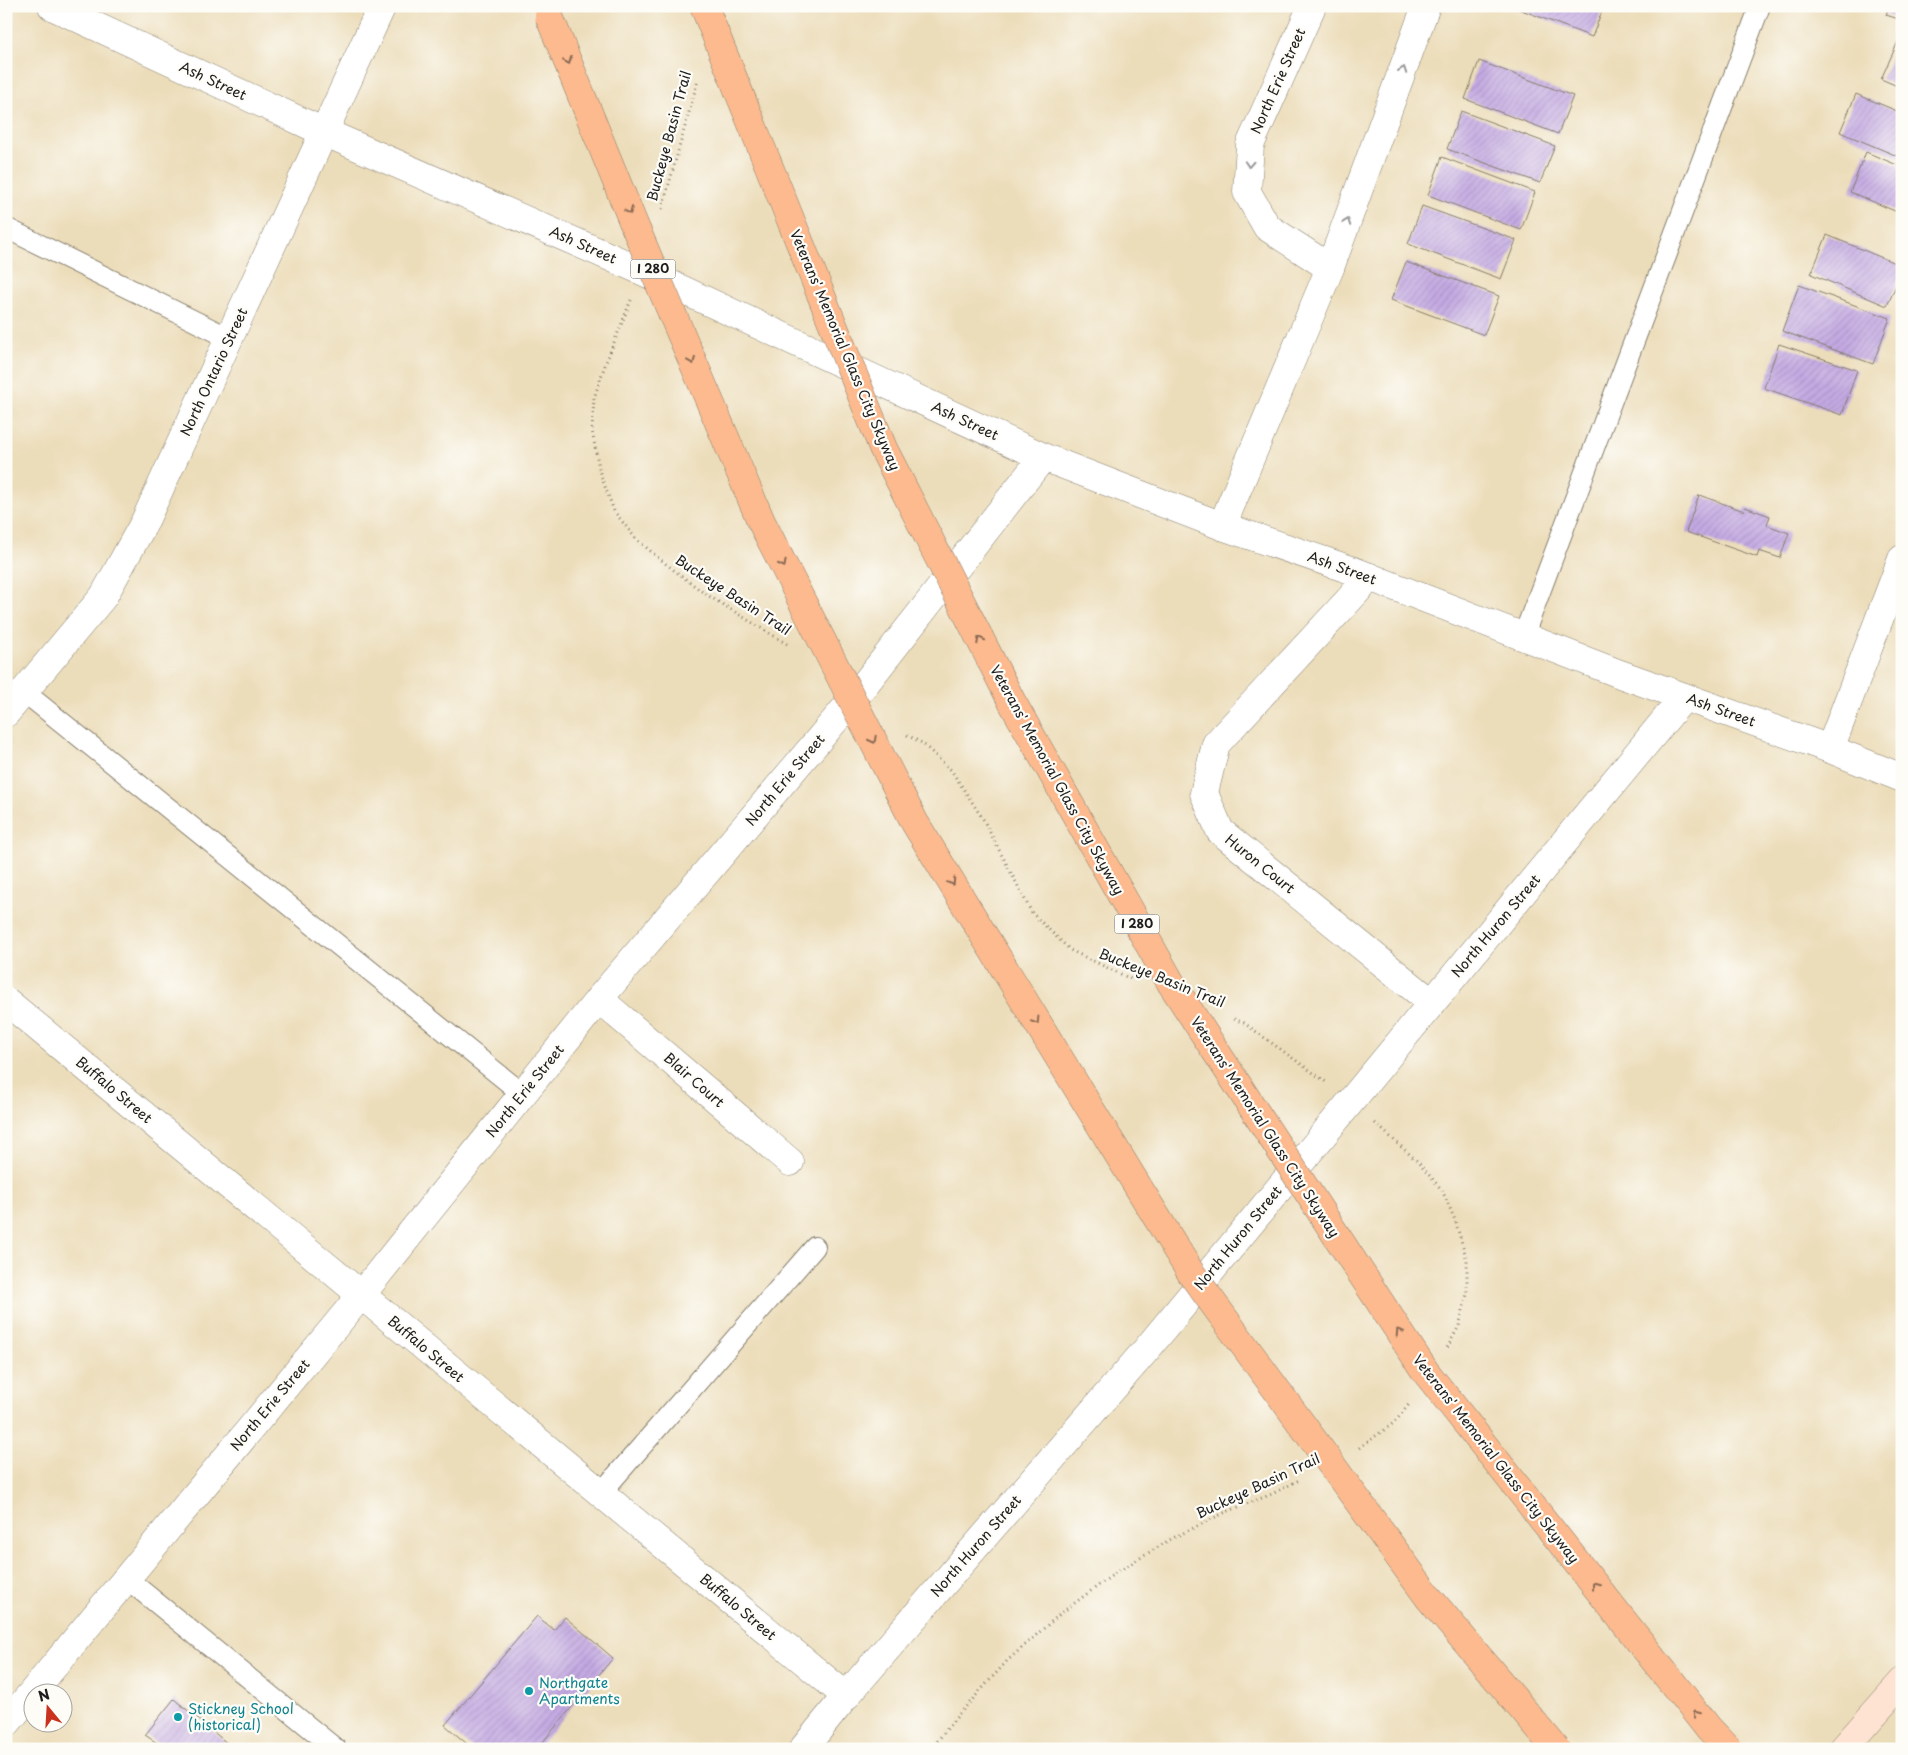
<svg xmlns="http://www.w3.org/2000/svg" width="1908" height="1755" viewBox="0 0 1908 1755" font-family="'Playpen Sans',sans-serif">
  <style>
    .building { fill: url(#building-hatch) }
    .lines { fill: none; stroke-linecap: round; stroke-linejoin: round }
    .service-casing { stroke: #847c6b; stroke-width: 22 }
    .minor-casing { stroke: #847c6b; stroke-width: 29 }
    .tertiary-casing { stroke: #847c6b; stroke-width: 29 }
    .secondary-casing { stroke: #847c6b; stroke-width: 29 }
    .path { stroke: #847c6b; stroke-width: 3; stroke-dasharray: 1 4; stroke-linecap: butt }
    .service { stroke: #fff; stroke-width: 20 }
    .minor { stroke: #fff; stroke-width: 28 }
    .tertiary { stroke: #fff; stroke-width: 28 }
    .secondary { stroke: #fee3d2; stroke-width: 28 }
    .motorway-bridge-casing { stroke: #847c6b; stroke-width: 29; stroke-linecap: butt }
    .motorway-bridge { stroke: #fcba8e; stroke-width: 28 }
    .oneway { stroke: #8c6b55 }
    .oneway2 { stroke: #999 }
    .culture-dot { fill: #0f9aa8; stroke: #fdfcf7; stroke-width: 2 }
    .labels { text-anchor: middle; stroke-width: 4.5; stroke-linejoin: round; paint-order: stroke }
    .shield { fill: #fdfcf7; stroke: #605f5e; stroke-width: 1 }
    .shield-label { font-size: 12px; font-weight: bold; fill: #1c1c1c }
    .street-label { font-size: 14px; fill: #1c1c1c; stroke: #fdfcf7 }
    .culture-label { font-size: 14px; fill: #0d838f; stroke: #fdfcf7; text-anchor: start }
  </style>
  <defs>
    <pattern id="building-hatch" width="6" height="6" patternUnits="userSpaceOnUse" patternTransform="scale(1.25)"><rect width="6" height="6" fill="#c4aae3"/><path d="M-1 1l2-2M0 6l6-6M5 7l2-2" fill="none" stroke="#a892c2"/></pattern>
  </defs>
  <rect width="100%" height="100%" fill="#fdfcf7"/>
  <filter id="ink" filterUnits="userSpaceOnUse"><feTurbulence type="fractalNoise" baseFrequency=".02" numOctaves="2"/><feDisplacementMap in="SourceGraphic" scale="10" xChannelSelector="R" yChannelSelector="G"/><feConvolveMatrix kernelMatrix="1 2 1 2 8 2 1 2 1" color-interpolation-filters="sRGB"/></filter>
  <filter id="wash" filterUnits="userSpaceOnUse"><feTurbulence type="fractalNoise" baseFrequency=".0096" numOctaves="4" result="noise"/><feDisplacementMap in="SourceGraphic" scale="20" xChannelSelector="R" yChannelSelector="G"/><feGaussianBlur stdDeviation="1.12" result="paint"/><feColorMatrix in="noise" values="0 0 0 0 0 0 0 0 0 0 0 0 0 0 0 0 0 1.4 0 .05"/><feComposite in="paint" operator="in"/></filter>
  <g filter="url(#wash)">
    <rect width="100%" height="100%" fill="#ecddba"/>
    <g id="blocks">
      <g class="building">
        <path d="M1511 6H1604L1592 37Z"/>
        <path d="M1889 6H1902V20L1886 15Z"/>
        <path d="M1902 33V88L1881 79Z"/>
        <path d="M1479 61 1573 96 1558 134 1465 99Z"/>
        <path d="M1856 94 1902 113V158L1840 132Z"/>
        <path d="M1461 111 1555 146 1540 183 1447 149Z"/>
        <path d="M1866 152 1902 167V214L1850 192Z"/>
        <path d="M1442 157 1535 192 1521 230 1428 195Z"/>
        <path d="M1422 206 1516 240 1501 279 1408 244Z"/>
        <path d="M1827 235 1902 266V272L1887 306 1811 274Z"/>
        <path d="M1406 262 1499 296 1484 335 1391 300Z"/>
        <path d="M1799 285 1890 318 1873 364 1782 331Z"/>
        <path d="M1779 344 1857 370 1842 415 1764 388Z"/>
        <path d="M1699 495 1744 511 1745 507 1770 516 1767 525 1789 533 1780 558 1759 551 1757 557 1686 532Z"/>
        <path d="M537 1616 554 1630 565 1617 613 1658 537 1749H473L445 1725Z"/>
        <path d="M174 1699 234 1749H158L157 1743 145 1735Z"/>
      </g>
    </g>
  </g>
  <g filter="url(#ink)">
    <use href="#blocks" fill-opacity="0" stroke="#847c6b" stroke-width="1"/>
    <g class="lines">
      <defs>
        <g id="service">
          <path d="M6 228 229 338"/>
          <path d="M1523 637 1760 6"/>
          <path d="M23 691 523 1094"/>
          <path d="M601 1493 815 1247"/>
          <path d="M126 1578 336 1749"/>
        </g>
        <g id="minor">
          <path d="M1370 577 1216 744 1204 793 1220 831 1432 1003"/>
          <path d="M6 713 103 597 144 523 382 6"/>
          <path d="M1830 749 1902 559"/>
          <path d="M599 999 790 1162"/>
          <path d="M6 1001 846 1696"/>
        </g>
        <g id="tertiary">
          <path d="M52 6 324 132 642 271 1043 457 1222 526 1354 571 1620 674 1830 749 1902 778"/>
          <path d="M1312 6 1250 145 1247 192 1267 227 1330 268"/>
          <path d="M1222 526 1330 268 1426 6"/>
          <path d="M6 1724 361 1295 599 999 854 698 1043 457"/>
          <path d="M803 1749 846 1696 1146 1350 1684 697"/>
        </g>
        <path id="secondary" d="M1843 1749 1902 1682"/>
      </defs>
      <use href="#service" class="service-casing"/>
      <use href="#minor" class="minor-casing"/>
      <use href="#tertiary" class="tertiary-casing"/>
      <use href="#secondary" class="secondary-casing"/>
      <g class="path">
        <path d="M662 209 698 80"/>
        <path d="M631 300 605 365 594 398 592 431 600 473 614 511 636 539 666 564 704 593 787 644"/>
        <path d="M907 735 922 743 951 770 983 819 1032 913 1070 950 1131 979"/>
        <path d="M1234 1019 1244 1023 1326 1082"/>
        <path d="M1375 1123 1416 1160 1442 1190 1455 1220 1467 1260V1294L1459 1326 1447 1348"/>
        <path d="M1359 1448 1395 1422 1410 1403"/>
        <path d="M931 1749 954 1720 1007 1661 1061 1613 1114 1574 1173 1538 1226 1512 1272 1494 1301 1479"/>
      </g>
      <use href="#service" class="service"/>
      <use href="#minor" class="minor"/>
      <use href="#tertiary" class="tertiary"/>
      <use href="#secondary" class="secondary"/>
      <defs>
        <g id="motorway-bridge">
          <path d="M704 6 883 448 1012 702 1171 983 1425 1371 1709 1729 1728 1749"/>
          <path d="M549 16 633 222 761 521 915 823 1191 1273 1429 1598 1556 1749"/>
        </g>
      </defs>
      <use href="#motorway-bridge" class="motorway-bridge-casing"/>
      <use href="#motorway-bridge" class="motorway-bridge"/>
    </g>
    <defs><path id="oneway-chevron" d="M-2-3.5L2.5 0L-2 3.5" fill="none" stroke-width="1.6" stroke-linecap="round" stroke-linejoin="round" transform="scale(1.25)"/></defs>
    <g class="oneway">
      <use href="#oneway-chevron" transform="translate(568 61) rotate(68)"/>
      <use href="#oneway-chevron" transform="translate(629 211) rotate(68)"/>
      <use href="#oneway-chevron" transform="translate(692 361) rotate(67)"/>
      <use href="#oneway-chevron" transform="translate(783 564) rotate(63)"/>
      <use href="#oneway-chevron" transform="translate(980 640) rotate(-117)"/>
      <use href="#oneway-chevron" transform="translate(873 740) rotate(63)"/>
      <use href="#oneway-chevron" transform="translate(952 882) rotate(58)"/>
      <use href="#oneway-chevron" transform="translate(1036 1021) rotate(58)"/>
      <use href="#oneway-chevron" transform="translate(1399 1332) rotate(-123)"/>
      <use href="#oneway-chevron" transform="translate(1595 1585) rotate(-128)"/>
      <use href="#oneway-chevron" transform="translate(1696 1713) rotate(-128)"/>
    </g>
    <g class="oneway2">
      <use href="#oneway-chevron" transform="translate(1403 70) rotate(-70)"/>
      <use href="#oneway-chevron" transform="translate(1249 164) rotate(93)"/>
      <use href="#oneway-chevron" transform="translate(1347 222) rotate(-70)"/>
    </g>
  </g>
  <g class="culture-dot">
    <circle cx="529" cy="1691" r="5"/>
    <circle cx="178" cy="1717" r="5"/>
  </g>
  <g class="labels">
    <g class="shield">
      <rect x="630.5" y="259.5" width="45" height="19" rx="4"/>
      <rect x="1114.5" y="914.5" width="45" height="19" rx="4"/>
    </g>
    <g class="shield-label">
      <text x="653" y="273">I 280</text>
      <text x="1137" y="928">I 280</text>
    </g>
    <g class="street-label">
      <text transform="translate(213 81) rotate(25)" y="5">Ash Street</text>
      <text transform="translate(1278 81) rotate(-66)" y="5">North Erie Street</text>
      <text transform="translate(669 136) rotate(-75)" y="5">Buckeye Basin Trail</text>
      <text transform="translate(583 245) rotate(24)" y="5">Ash Street</text>
      <text transform="translate(845 350) rotate(67)" y="5">Veterans' Memorial Glass City Skyway</text>
      <text transform="translate(214 372) rotate(-65)" y="5">North Ontario Street</text>
      <text transform="translate(965 421) rotate(25)" y="5">Ash Street</text>
      <text transform="translate(1342 568) rotate(20)" y="5">Ash Street</text>
      <text transform="translate(733 595) rotate(33)" y="5">Buckeye Basin Trail</text>
      <text transform="translate(1721 710) rotate(20)" y="5">Ash Street</text>
      <text transform="translate(785 780) rotate(-50)" y="5">North Erie Street</text>
      <text transform="translate(1057 780) rotate(61)" y="5">Veterans' Memorial Glass City Skyway</text>
      <text transform="translate(1260 864) rotate(39)" y="5">Huron Court</text>
      <text transform="translate(1496 926) rotate(-50)" y="5">North Huron Street</text>
      <text transform="translate(1162 978) rotate(22)" y="5">Buckeye Basin Trail</text>
      <text transform="translate(694 1080) rotate(41)" y="5">Blair Court</text>
      <text transform="translate(114 1090) rotate(40)" y="5">Buffalo Street</text>
      <text transform="translate(525 1091) rotate(-51)" y="5">North Erie Street</text>
      <text transform="translate(1265 1127) rotate(57)" y="5">Veterans' Memorial Glass City Skyway</text>
      <text transform="translate(1238 1238) rotate(-51)" y="5">North Huron Street</text>
      <text transform="translate(426 1349) rotate(40)" y="5">Buffalo Street</text>
      <text transform="translate(270 1405) rotate(-50)" y="5">North Erie Street</text>
      <text transform="translate(1496 1459) rotate(52)" y="5">Veterans' Memorial Glass City Skyway</text>
      <text transform="translate(1258 1486) rotate(-25)" y="5">Buckeye Basin Trail</text>
      <text transform="translate(976 1546) rotate(-49)" y="5">North Huron Street</text>
      <text transform="translate(738 1607) rotate(40)" y="5">Buffalo Street</text>
    </g>
    <g class="culture-label">
      <text x="539" y="1688">Northgate<tspan x="539" dy="16">Apartments</tspan></text>
      <text x="188" y="1714">Stickney School<tspan x="188" dy="16">(historical)</tspan></text>
    </g>
  </g>
  <rect width="1908" height="1755" fill="none" stroke="#fdfcf7" stroke-width="25"/>
  <g transform="translate(48 1708) rotate(342)"><circle r="24" fill="#fdfcf7" stroke="#a3a29f"/>
  <path d="M0-4L9 19L0 12L-9 19Z" fill="#c8321e"/>
  <text y="-8" font-size="14" font-weight="bold" text-anchor="middle" fill="#1c1c1c">N</text>
  </g>
</svg>
